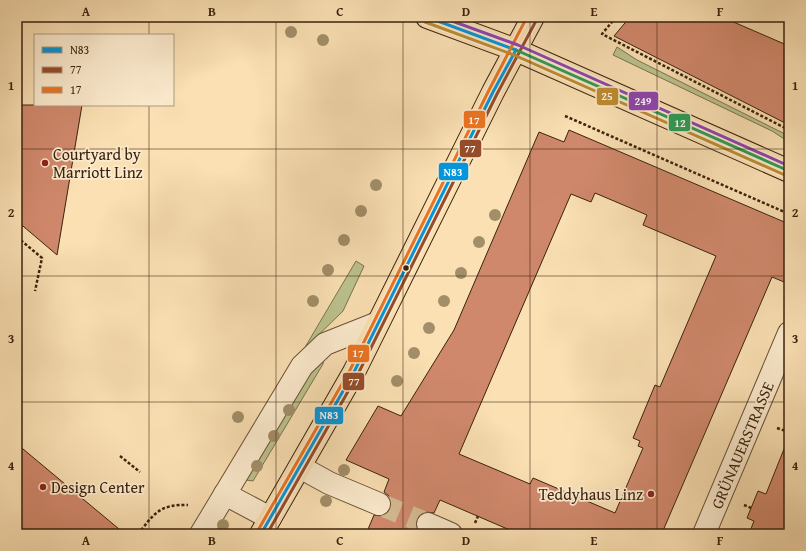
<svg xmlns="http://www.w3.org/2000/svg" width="806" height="551" viewBox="0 0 806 551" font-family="'Gentium Book Plus',serif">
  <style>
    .green { fill: #bcc38e; stroke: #7b724e }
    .building { fill: #d0886c; stroke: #3a220d; fill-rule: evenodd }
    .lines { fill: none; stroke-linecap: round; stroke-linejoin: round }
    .minor-tunnel { stroke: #d4ba92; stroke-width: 22; stroke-dasharray: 22 11; stroke-linecap: butt }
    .minor-casing { stroke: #6a5236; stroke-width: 24 }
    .major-casing { stroke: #3a220d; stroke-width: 24 }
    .path { stroke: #3a220d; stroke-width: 2.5; stroke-dasharray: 3 2; stroke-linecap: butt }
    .minor { stroke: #fcebce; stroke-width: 22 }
    .major { stroke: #fae0b3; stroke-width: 22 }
    .bus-1-casing { stroke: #fcebce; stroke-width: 6 }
    .bus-2-casing { stroke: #fcebce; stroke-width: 6 }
    .bus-3-casing { stroke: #fcebce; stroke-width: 6 }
    .bus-4-casing { stroke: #fcebce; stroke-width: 6 }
    .bus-5-casing { stroke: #fcebce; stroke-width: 6 }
    .bus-6-casing { stroke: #fcebce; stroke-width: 6 }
    .bus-1 { stroke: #0595da; stroke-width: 3 }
    .bus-2 { stroke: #964c29; stroke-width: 3 }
    .bus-3 { stroke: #eb7422; stroke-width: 3 }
    .bus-4 { stroke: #be8b2e; stroke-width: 3 }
    .bus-5 { stroke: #8e44ad; stroke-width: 3 }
    .bus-6 { stroke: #2d9b54; stroke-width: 3 }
    .tree { fill: #a28e69 }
    .grid { fill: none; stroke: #3a220d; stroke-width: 1; stroke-opacity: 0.55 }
    .poi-dot { fill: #8f2418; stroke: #fcebce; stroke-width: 1.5 }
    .bus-dot { fill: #3a220d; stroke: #fcebce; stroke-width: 1.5 }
    .labels { text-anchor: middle; stroke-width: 3.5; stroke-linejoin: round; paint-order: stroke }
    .poi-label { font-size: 16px; fill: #3a220d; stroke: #fcebce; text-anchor: start }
    .street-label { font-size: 16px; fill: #3a220d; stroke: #fcebce }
    .line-badge { stroke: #fcebce; stroke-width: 1.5 }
    .badge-label { font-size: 11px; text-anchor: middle; font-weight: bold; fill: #fff }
    .neatline { fill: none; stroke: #3a220d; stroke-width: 1.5 }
    .grid-label { font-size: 13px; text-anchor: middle; font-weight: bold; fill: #3a220d }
  </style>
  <rect width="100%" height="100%" fill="#fae0b3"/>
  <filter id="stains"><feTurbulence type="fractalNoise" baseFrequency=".005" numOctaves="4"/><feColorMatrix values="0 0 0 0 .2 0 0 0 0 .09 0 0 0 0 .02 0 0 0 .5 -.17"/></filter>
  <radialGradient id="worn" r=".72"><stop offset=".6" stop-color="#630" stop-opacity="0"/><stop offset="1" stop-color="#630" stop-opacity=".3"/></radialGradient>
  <g class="green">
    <path d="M617 47 637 60 789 136V142L772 131 613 55Z"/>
    <path d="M356 261 364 266 343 311 304 349Z"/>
    <path d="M324 357 323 364 253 481 246 480 302 375Z"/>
  </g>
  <g class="building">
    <path d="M630 17H722L789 46V125L614 36Z"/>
    <path d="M17 105H82L57 255 17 221Z"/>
    <path d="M569 130 789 224V284L772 277 662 533 664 534H519L440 500 434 513 426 512 420 514 417 519 416 526 421 534H366L374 515 381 516 387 514 390 509 391 502 389 496 384 492 389 479 346 460 378 406 401 416 454 330 539 132 564 142ZM595 193 647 215 643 225 716 256 660 387 655 385 633 438 640 441 638 446 643 448 615 513 533 478 530 484 459 454 571 194 591 202Z"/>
    <path d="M788 439 789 534H749L754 521 747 518 758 491 766 494Z"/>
    <path d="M17 444 125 534H17Z"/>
  </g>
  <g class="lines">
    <path class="minor-tunnel" d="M379 504 428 524"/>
    <defs>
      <g id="minor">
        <path d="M300 467 329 483 379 504"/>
        <path d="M225 494 270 518"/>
        <path d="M428 524 451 534"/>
        <path d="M201 534 302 366 325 344 378 323"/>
        <path d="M704 534 789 333"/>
      </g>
      <g id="major">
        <path d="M427 17 516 50 789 171"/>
        <path d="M261 534 354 372 493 92 533 17"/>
      </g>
    </defs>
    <use href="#minor" class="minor-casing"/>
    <use href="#major" class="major-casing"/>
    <g class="path">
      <path d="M616 17 602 34 789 130"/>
      <path d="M565 116 789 214"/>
      <path d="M17 237 42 258 35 291"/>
      <path d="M17 406 22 401"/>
      <path d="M777 428 789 432"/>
      <path d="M120 456 140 472"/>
      <path d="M744 505 751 508"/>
      <path d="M475 523 478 516"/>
      <path d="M138 534C154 514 159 504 188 505"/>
    </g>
    <use href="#minor" class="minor"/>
    <use href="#major" class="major"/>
    <defs>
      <g id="bus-1">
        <path d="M427 17 516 50"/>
        <path d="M261 534 354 372 493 92 516 50"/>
      </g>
      <path id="bus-2" d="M267 534 358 374 497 94 537 19"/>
      <path id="bus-3" d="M257 532 350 370 489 90 527 17"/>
      <path id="bus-4" d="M425 22 514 55 787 176"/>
      <path id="bus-5" d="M441 17 518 45 789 166"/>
      <path id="bus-6" d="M516 50 789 171"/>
    </defs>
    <use href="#bus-1" class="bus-1-casing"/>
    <use href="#bus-2" class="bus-2-casing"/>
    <use href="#bus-3" class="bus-3-casing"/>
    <use href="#bus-4" class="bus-4-casing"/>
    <use href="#bus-5" class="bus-5-casing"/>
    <use href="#bus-6" class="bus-6-casing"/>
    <use href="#bus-1" class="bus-1"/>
    <use href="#bus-2" class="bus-2"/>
    <use href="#bus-3" class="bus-3"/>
    <use href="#bus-4" class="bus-4"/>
    <use href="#bus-5" class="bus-5"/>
    <use href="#bus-6" class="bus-6"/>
  </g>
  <g class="tree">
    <circle cx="291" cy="32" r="6"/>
    <circle cx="323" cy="40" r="6"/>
    <circle cx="376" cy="185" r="6"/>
    <circle cx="361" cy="211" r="6"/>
    <circle cx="495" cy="215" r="6"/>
    <circle cx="344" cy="240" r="6"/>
    <circle cx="479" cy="242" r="6"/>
    <circle cx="328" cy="270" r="6"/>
    <circle cx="461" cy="273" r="6"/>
    <circle cx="313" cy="301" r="6"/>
    <circle cx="444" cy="301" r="6"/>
    <circle cx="429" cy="328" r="6"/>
    <circle cx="414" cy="353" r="6"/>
    <circle cx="397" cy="381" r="6"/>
    <circle cx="289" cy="410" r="6"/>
    <circle cx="238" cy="417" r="6"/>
    <circle cx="274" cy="436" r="6"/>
    <circle cx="257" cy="466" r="6"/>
    <circle cx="344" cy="470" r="6"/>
    <circle cx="326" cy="501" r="6"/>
    <circle cx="223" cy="525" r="6"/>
  </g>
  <path class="grid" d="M149 17V35M276 17V534M403 17V534M530 17V534M657 17V534M149 105V534M17 149H789M17 276H789M17 402H789"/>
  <g class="poi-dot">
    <circle cx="45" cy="163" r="4"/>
    <circle cx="43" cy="487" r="4"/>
    <circle cx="651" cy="494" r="4"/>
  </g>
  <circle class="bus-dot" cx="406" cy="268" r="3.5"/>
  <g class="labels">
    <g class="poi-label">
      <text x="53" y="160">Courtyard by<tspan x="53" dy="18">Marriott Linz</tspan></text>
      <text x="51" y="493">Design Center</text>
      <text x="643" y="500" text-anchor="end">Teddyhaus Linz</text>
    </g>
    <g class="street-label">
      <text transform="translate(742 445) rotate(-67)" y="6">GRÜNAUERSTRASSE</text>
    </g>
  </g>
  <g class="line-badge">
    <rect x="596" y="87" width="23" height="19" rx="4" fill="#be8b2e"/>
    <rect x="628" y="91" width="31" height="20" rx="4" fill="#8e44ad"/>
    <rect x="463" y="110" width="23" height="19" rx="4" fill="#eb7422"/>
    <rect x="668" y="113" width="23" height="19" rx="4" fill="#2d9b54"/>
    <rect x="459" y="139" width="23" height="19" rx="4" fill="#964c29"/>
    <rect x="438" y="162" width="31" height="19" rx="4" fill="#0595da"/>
    <rect x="347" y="344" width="23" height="19" rx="4" fill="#eb7422"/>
    <rect x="342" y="372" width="23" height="19" rx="4" fill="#964c29"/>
    <rect x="314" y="406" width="30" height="19" rx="4" fill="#0595da"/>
  </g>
  <g class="badge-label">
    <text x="607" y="100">25</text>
    <text x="643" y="105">249</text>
    <text x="474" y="124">17</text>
    <text x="680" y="127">12</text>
    <text x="470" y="152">77</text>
    <text x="453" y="176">N83</text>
    <text x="358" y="357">17</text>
    <text x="354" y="385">77</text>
    <text x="329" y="419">N83</text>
  </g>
  <rect width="806" height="551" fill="none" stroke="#fae0b3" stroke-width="44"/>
  <rect x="34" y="34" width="140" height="72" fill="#fcebce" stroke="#ae9b81"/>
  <rect x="42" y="47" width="20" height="6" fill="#0595da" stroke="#ae9b81"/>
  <text x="70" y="54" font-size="12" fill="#3a220d">N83</text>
  <rect x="42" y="67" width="20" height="6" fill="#964c29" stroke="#ae9b81"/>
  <text x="70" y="74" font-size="12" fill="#3a220d">77</text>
  <rect x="42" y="87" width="20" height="6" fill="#eb7422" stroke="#ae9b81"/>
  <text x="70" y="94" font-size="12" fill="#3a220d">17</text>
  <rect x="22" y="22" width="762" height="507" class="neatline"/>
  <g class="grid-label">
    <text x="86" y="16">A</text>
    <text x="212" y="16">B</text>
    <text x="340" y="16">C</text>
    <text x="466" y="16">D</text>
    <text x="594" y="16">E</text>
    <text x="720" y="16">F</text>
    <text x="11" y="90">1</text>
    <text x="795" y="90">1</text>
    <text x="11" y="217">2</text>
    <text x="795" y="217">2</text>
    <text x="11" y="343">3</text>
    <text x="795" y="343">3</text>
    <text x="11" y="470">4</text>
    <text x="795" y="470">4</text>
    <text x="86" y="545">A</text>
    <text x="212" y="545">B</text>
    <text x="340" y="545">C</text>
    <text x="466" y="545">D</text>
    <text x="594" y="545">E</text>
    <text x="720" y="545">F</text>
  </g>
  <rect width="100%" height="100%" filter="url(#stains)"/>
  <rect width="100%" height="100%" fill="url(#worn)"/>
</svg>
